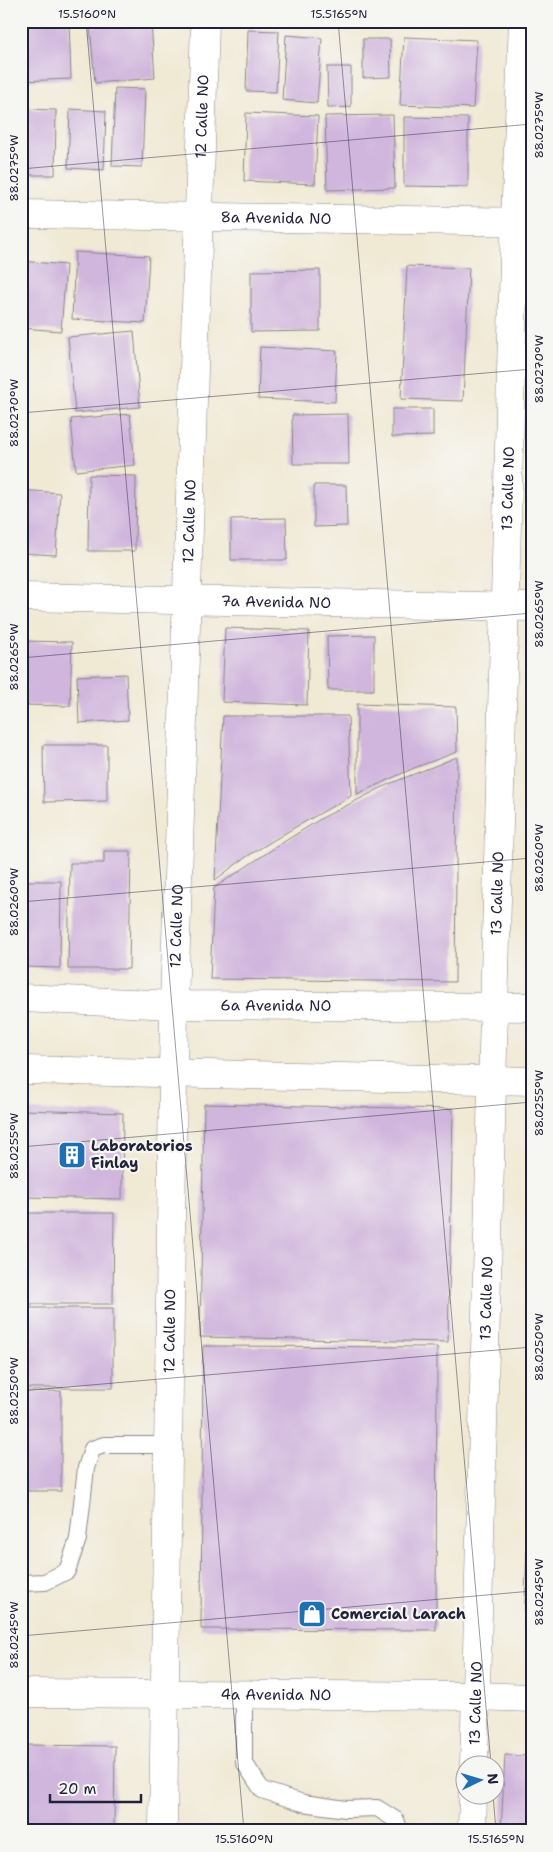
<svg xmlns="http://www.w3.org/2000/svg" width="553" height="1852" viewBox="0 0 553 1852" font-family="'Shantell Sans',sans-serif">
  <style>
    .building { fill: #d0b6dd }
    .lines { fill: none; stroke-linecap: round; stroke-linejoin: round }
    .service-casing { stroke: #898688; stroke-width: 18 }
    .minor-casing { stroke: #898688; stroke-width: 29 }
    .tertiary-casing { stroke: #898688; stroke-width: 29 }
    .service { stroke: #fff; stroke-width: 16 }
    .minor { stroke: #fff; stroke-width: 28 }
    .tertiary { stroke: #fff; stroke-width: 28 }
    .ticks { fill: none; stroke: #22223b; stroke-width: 1; stroke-opacity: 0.45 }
    .labels { text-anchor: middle; stroke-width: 4.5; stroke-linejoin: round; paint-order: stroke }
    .street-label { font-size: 15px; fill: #22223b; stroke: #f6f6f2 }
    .poi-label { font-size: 15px; font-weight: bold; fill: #22223b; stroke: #f6f6f2; text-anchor: start }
    .neatline { fill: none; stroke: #22223b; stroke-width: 2 }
    .ticks-label { font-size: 12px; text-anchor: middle; fill: #22223b }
  </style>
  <rect width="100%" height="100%" fill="#f6f6f2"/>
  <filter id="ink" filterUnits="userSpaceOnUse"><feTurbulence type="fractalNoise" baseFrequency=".02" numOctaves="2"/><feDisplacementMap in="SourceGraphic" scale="10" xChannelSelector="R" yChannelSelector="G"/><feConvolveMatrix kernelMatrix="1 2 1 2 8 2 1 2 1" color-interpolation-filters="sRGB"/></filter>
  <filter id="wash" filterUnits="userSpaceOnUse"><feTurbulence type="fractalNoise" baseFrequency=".0096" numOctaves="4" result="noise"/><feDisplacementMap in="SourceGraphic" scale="20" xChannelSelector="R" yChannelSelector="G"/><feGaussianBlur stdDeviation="1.12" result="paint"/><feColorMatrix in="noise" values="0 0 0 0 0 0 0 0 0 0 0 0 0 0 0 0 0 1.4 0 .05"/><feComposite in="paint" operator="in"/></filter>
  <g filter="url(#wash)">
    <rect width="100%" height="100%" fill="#f0e9d4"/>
    <g id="blocks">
      <g class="building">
        <path d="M21 21H69L71 79 21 81Z"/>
        <path d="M151 22 155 78 95 83 90 26Z"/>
        <path d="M248 30 279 31 276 92 246 91Z"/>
        <path d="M286 35 322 38 317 103 282 100Z"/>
        <path d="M404 37 477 40 473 108 400 105Z"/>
        <path d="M363 39H390L391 77 363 78Z"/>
        <path d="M327 67H351V107L328 108Z"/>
        <path d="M115 88 145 89 142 167 112 166Z"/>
        <path d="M21 109 56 110 55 175H21Z"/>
        <path d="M70 109 106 111 104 170 68 168Z"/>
        <path d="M246 113 318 116 315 184 244 181Z"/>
        <path d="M393 115 395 188 327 190 325 116Z"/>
        <path d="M404 117 468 118V187L404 186Z"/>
        <path d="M75 252 149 256 145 323 72 319Z"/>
        <path d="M21 261 66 265 61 331 21 328Z"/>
        <path d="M407 266 469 268 463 401 401 399Z"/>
        <path d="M320 270V331L251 332V271Z"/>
        <path d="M134 331 140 407 75 413 68 337Z"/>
        <path d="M260 347 337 351 335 402 258 399Z"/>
        <path d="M392 409H433V436L392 437Z"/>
        <path d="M130 414 135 465 76 471 71 419Z"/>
        <path d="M348 414 349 464H293L292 415Z"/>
        <path d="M89 475 136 476 135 551H88Z"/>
        <path d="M314 485H346L347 526 314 527Z"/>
        <path d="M21 490 60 493 56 555 21 553Z"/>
        <path d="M286 518 287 560H231V519Z"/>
        <path d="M225 628 309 631 307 705 222 702Z"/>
        <path d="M374 635V690H328L327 636Z"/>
        <path d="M21 641 72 642 70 706 21 705Z"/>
        <path d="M126 674 128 720 79 723 77 676Z"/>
        <path d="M357 704 456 707 457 752 414 768 357 794Z"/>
        <path d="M223 716H348L351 796 292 829 246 857 215 880Z"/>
        <path d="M43 745H107V801L44 802Z"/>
        <path d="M457 757 455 982 210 979 214 888 279 845 322 818 389 784Z"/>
        <path d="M104 851H131L129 969H68L70 863H104Z"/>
        <path d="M21 881H61L60 968 21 967Z"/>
        <path d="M204 1104 453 1109 448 1342 200 1337Z"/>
        <path d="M21 1110 123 1113 122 1199 21 1197Z"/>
        <path d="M21 1213H114L113 1304H21Z"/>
        <rect x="21" y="1308" width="92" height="80"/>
        <path d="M203 1346 437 1347 436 1630 201 1629Z"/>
        <rect x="21" y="1391" width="40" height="100"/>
        <path d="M530 1464H532V1630L524 1629Z"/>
        <path d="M21 1745 115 1746 114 1831H21Z"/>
        <path d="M505 1755 532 1756V1831H501Z"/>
      </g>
    </g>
  </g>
  <g filter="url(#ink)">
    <use href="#blocks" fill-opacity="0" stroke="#898688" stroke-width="1"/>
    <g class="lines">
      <defs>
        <g id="service">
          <path d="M21 1583 45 1582 67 1571 78 1539 86 1468 92 1449 104 1445H168"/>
          <path d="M244 1694V1762L262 1790 303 1803 346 1809 377 1808 396 1820 400 1831"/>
        </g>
        <g id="minor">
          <path id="s1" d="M21 214 532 222"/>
          <path id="s2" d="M21 597 532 607"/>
          <path id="s3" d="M21 1693 476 1696 532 1698"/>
          <path id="s4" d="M474 1764 515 222 523 21"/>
          <path id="s5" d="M163 1831 174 1005 205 21"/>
          <path d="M472 1831 473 1794"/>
        </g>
        <g id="tertiary">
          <path id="s6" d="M21 998 174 1005 532 1007"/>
          <path d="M21 1070 532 1081"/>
        </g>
      </defs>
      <use href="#service" class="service-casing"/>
      <use href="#minor" class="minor-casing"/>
      <use href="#tertiary" class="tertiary-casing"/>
      <use href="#service" class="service"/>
      <use href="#minor" class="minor"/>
      <use href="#tertiary" class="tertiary"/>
    </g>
  </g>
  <path class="ticks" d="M86 21 244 1831M338 21 491 1764M21 169 532 124M21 413 532 369M21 658 532 613M21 902 532 858M21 1147 532 1102M21 1391 532 1347M21 1636 532 1591M493 1794 496 1831"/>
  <defs>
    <symbol id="building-square" viewBox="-11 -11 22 22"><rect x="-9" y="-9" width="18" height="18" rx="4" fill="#1f6fb2" stroke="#f6f6f2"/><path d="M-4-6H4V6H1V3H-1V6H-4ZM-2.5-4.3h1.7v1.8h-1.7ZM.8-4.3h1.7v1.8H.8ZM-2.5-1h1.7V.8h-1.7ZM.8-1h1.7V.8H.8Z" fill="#fff"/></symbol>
    <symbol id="shop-square" viewBox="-11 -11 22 22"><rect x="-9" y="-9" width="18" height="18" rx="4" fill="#1f6fb2" stroke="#f6f6f2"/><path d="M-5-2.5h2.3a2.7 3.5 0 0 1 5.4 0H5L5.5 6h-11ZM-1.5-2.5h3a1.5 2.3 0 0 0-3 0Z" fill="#fff"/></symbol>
  </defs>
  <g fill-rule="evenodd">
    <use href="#building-square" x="56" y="1139" width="32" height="32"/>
    <use href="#shop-square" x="296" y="1598" width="32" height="32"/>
  </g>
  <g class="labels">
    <g class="street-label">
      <text dy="5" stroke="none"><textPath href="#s5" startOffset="1715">12 Calle NO</textPath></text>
      <text dy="5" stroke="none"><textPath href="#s1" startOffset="255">8a Avenida NO</textPath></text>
      <text dy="5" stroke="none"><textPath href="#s4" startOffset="1276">13 Calle NO</textPath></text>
      <text dy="5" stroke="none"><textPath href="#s5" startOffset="1310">12 Calle NO</textPath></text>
      <text dy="5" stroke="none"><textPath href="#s2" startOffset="255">7a Avenida NO</textPath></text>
      <text dy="5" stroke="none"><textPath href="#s4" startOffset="871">13 Calle NO</textPath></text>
      <text dy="5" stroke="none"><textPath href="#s5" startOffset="905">12 Calle NO</textPath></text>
      <text dy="5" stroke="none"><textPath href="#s6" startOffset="255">6a Avenida NO</textPath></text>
      <text dy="5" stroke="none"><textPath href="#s4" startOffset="466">13 Calle NO</textPath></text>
      <text dy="5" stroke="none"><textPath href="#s5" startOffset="500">12 Calle NO</textPath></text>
      <text dy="5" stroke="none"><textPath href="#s3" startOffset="255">4a Avenida NO</textPath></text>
      <text dy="5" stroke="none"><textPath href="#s4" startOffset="61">13 Calle NO</textPath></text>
    </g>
    <g class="poi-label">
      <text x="91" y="1151">Laboratorios<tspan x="91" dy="17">Finlay</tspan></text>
      <text x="331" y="1619">Comercial Larach</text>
    </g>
  </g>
  <rect width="553" height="1852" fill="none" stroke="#f6f6f2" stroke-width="55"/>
  <g transform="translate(480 1780) rotate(85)"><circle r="24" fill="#f6f6f2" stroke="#a1a1a9"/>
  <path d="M0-4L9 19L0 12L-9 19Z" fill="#1f6fb2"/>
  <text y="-8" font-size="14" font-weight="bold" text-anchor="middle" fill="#22223b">N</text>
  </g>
  <path d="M50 1794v8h91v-8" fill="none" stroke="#22223b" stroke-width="2.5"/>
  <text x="58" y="1794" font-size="15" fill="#22223b" stroke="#f6f6f2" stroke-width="4" paint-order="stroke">20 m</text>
  <rect x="28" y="28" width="498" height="1796" class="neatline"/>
  <g class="ticks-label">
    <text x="87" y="18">15.5160°N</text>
    <text x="339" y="18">15.5165°N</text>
    <text transform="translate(539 125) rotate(-90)" y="4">88.0275°W</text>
    <text transform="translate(14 168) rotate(-90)" y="4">88.0275°W</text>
    <text transform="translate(539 369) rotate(-90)" y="4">88.0270°W</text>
    <text transform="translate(14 413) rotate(-90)" y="4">88.0270°W</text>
    <text transform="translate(539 614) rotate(-90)" y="4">88.0265°W</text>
    <text transform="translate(14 657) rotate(-90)" y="4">88.0265°W</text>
    <text transform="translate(539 858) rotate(-90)" y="4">88.0260°W</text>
    <text transform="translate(14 902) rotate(-90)" y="4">88.0260°W</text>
    <text transform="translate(539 1103) rotate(-90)" y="4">88.0255°W</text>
    <text transform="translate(14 1146) rotate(-90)" y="4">88.0255°W</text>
    <text transform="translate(539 1347) rotate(-90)" y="4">88.0250°W</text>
    <text transform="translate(14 1391) rotate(-90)" y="4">88.0250°W</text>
    <text transform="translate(539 1592) rotate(-90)" y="4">88.0245°W</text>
    <text transform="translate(14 1635) rotate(-90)" y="4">88.0245°W</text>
    <text x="244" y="1843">15.5160°N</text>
    <text x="496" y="1843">15.5165°N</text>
  </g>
</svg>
